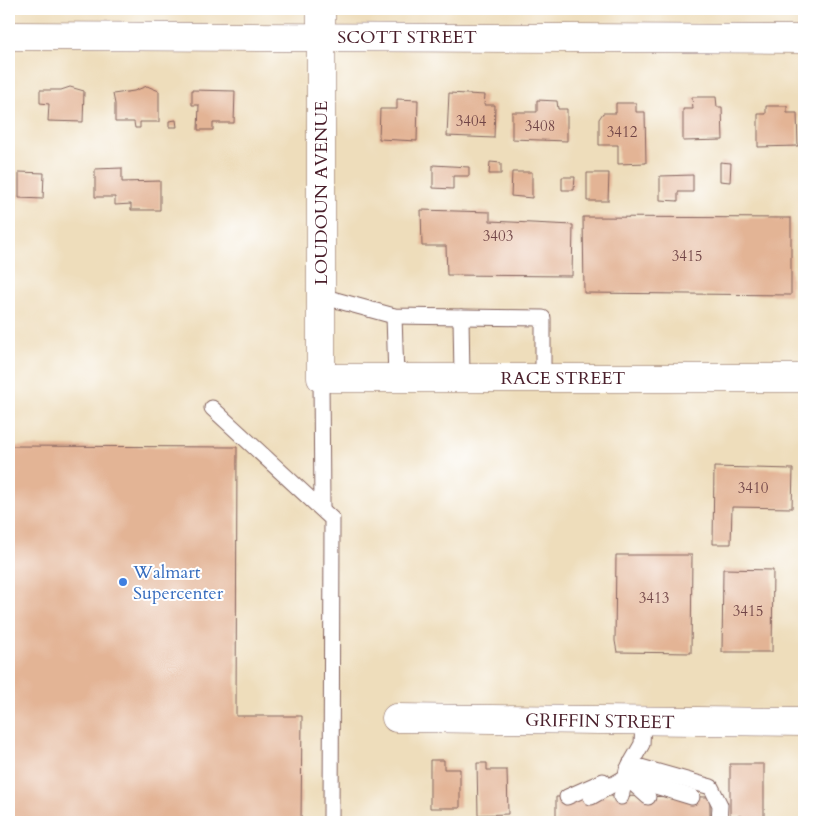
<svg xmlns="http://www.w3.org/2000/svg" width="813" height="831" viewBox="0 0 813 831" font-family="Cardo,serif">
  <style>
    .building { fill: #e3b495 }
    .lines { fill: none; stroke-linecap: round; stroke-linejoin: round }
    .service-casing { stroke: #83625d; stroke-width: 17 }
    .minor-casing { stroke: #83625d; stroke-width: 29 }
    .service { stroke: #fff; stroke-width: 15 }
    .minor { stroke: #fff; stroke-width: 28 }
    .shop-dot { fill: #3f7fe0; stroke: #fff; stroke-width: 2 }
    .labels { text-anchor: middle; stroke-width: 4; stroke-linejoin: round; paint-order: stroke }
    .number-label { font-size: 15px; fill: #704446 }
    .street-label { font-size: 18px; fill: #4a1f2b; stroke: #fff }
    .shop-label { font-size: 18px; fill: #366cbe; stroke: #fff; text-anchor: start }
  </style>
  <rect width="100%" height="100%" fill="#fff"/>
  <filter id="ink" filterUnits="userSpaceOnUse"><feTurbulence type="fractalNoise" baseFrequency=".02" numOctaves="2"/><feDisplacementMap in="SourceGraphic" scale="10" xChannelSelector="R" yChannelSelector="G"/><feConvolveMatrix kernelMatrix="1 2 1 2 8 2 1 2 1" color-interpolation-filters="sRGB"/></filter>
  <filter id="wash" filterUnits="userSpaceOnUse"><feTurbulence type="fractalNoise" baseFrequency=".0096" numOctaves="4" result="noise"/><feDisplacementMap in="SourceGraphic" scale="20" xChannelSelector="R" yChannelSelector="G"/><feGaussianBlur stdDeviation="1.12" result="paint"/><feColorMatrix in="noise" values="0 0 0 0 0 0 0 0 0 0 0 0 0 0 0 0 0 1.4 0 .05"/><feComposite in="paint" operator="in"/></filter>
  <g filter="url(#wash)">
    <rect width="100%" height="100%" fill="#edb"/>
    <g id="blocks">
      <g class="building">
        <path d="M147 86 159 91V122H140V128H135L134 122H115V104L113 94 134 91Z"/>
        <path d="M70 87 84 91 83 122 48 121 49 104 40 103V90H61Z"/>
        <path d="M192 90 235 91 234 123H213V130H198L199 105H192Z"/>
        <path d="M449 93 485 95 484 105H495L494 138 447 136Z"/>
        <path d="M692 97H716L717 107H722L723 140 683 141V109H693Z"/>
        <path d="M397 99 418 100 417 141 379 139 380 109H397Z"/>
        <path d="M537 100 557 101 558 109H567V141L512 139V112H537Z"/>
        <path d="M616 103H636V112H645L646 163 618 164V145H599V119L603 113H616Z"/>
        <path d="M766 106H787V113H797L798 146 758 147V114H766Z"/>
        <path d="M176 120 177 127H169V121Z"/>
        <path d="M490 162 501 163V174H489Z"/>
        <path d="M720 162 731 163 730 182 720 181Z"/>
        <path d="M433 165 469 167V176H453V189L433 188Z"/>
        <path d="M122 168V182L160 181V210H131V204L115 205V197H95V169Z"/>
        <path d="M19 172 44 173 43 199 19 198Z"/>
        <path d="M512 172H532V198L511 196Z"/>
        <path d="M587 173H609L608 201H587Z"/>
        <path d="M693 175V192H678V201L660 200V176Z"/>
        <path d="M562 177H575L574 190H562Z"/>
        <path d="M421 210 490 212V221L573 225 572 276 447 275 446 246H422Z"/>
        <path d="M583 217 791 218V295L584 293Z"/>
        <path d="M9 446 237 447 236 716H302L301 822H9Z"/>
        <path d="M714 467 793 469 792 508 732 507 731 544H713Z"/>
        <path d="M616 555H692L691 653 617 652 615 641Z"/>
        <path d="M723 569 773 570 772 652H722Z"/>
        <path d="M430 760H444V769H460V808H430Z"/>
        <path d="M477 763H487V770H507L508 814 478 815Z"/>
        <path d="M730 764H764V822H742V816H730Z"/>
        <path d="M604 796 710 797V822H556V797Z"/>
      </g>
    </g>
  </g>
  <g filter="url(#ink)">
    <use href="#blocks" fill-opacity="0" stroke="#83625d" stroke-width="1"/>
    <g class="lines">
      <defs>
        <g id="service">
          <path d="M321 296 394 316 543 318V377"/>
          <path d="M394 316 396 377"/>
          <path d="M461 317 462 377"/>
          <path d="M321 378 322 508"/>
          <path d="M212 408 332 519 331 822"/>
          <path d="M630 764 711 787 720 805 719 822"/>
          <path d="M629 780 648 797"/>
          <path d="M567 797 603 781"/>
          <path d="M591 797 626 777 692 797"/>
          <path d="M621 797 627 770 642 744 643 721"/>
        </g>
        <g id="minor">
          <path d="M321 9V378H804"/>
          <path d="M9 36 804 39"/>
          <path d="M396 718 804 722"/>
        </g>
      </defs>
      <use href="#service" class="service-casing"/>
      <use href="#minor" class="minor-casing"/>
      <use href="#service" class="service"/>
      <use href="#minor" class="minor"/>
    </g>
  </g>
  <circle class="shop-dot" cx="123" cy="582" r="5"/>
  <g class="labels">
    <g class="number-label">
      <text x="471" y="126">3404</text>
      <text x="540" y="131">3408</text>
      <text x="622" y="137">3412</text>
      <text x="498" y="241">3403</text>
      <text x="687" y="261">3415</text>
      <text x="753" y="493">3410</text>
      <text x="654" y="603">3413</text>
      <text x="748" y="616">3415</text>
    </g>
    <g class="street-label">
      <text x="407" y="43">SCOTT STREET</text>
      <text transform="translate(321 193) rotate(-90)" y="6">LOUDOUN AVENUE</text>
      <text x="563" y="384">RACE STREET</text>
      <text transform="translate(600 721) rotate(1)" y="6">GRIFFIN STREET</text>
    </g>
    <g class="shop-label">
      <text x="133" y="578">Walmart<tspan x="133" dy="21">Supercenter</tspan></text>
    </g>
  </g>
  <rect width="813" height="831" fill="none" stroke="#fff" stroke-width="30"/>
</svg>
